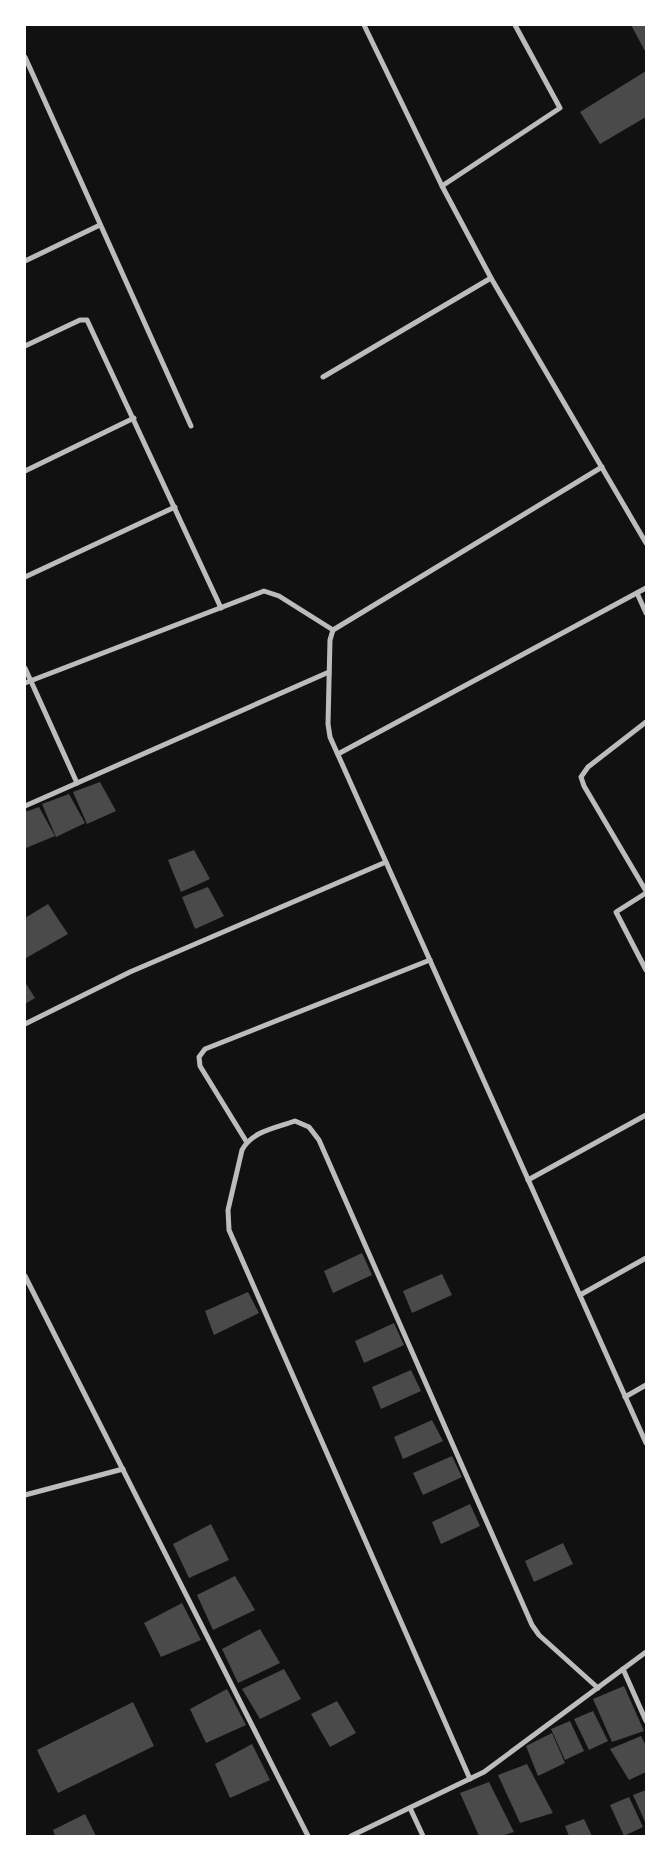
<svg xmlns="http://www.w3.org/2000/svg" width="671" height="1861" viewBox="0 0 671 1861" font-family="'Source Serif 4',serif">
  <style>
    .building { fill: #4a4a4a }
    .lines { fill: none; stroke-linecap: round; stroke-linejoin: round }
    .minor { stroke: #bcbcbc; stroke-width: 5 }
  </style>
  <rect width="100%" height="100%" fill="#111"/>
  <g class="building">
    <path d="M631 25H646V53Z"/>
    <path d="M646 71V117L600 144 580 112Z"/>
    <path d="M100 782 116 811 87 824 73 792Z"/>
    <path d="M69 794 85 823 56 837 42 804Z"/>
    <path d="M39 807 55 836 26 848 25 812Z"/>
    <path d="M194 850 210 879 181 892 168 860Z"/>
    <path d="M208 887 224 916 195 929 182 897Z"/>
    <path d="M48 904 68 934 26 958 25 918Z"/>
    <path d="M25 982 35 998 25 1004Z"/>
    <path d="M362 1253 372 1275 333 1293 324 1271Z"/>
    <path d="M442 1274 452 1295 412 1313 403 1291Z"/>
    <path d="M248 1292 259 1313 214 1335 205 1311Z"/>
    <path d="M394 1323 404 1345 364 1363 355 1341Z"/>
    <path d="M411 1370 421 1391 381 1409 372 1387Z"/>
    <path d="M432 1420 443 1441 403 1459 394 1437Z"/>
    <path d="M452 1456 462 1477 423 1495 413 1473Z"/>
    <path d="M470 1504 480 1526 441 1544 432 1522Z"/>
    <path d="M211 1524 229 1560 189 1578 173 1544Z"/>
    <path d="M563 1543 573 1564 534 1582 525 1561Z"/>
    <path d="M235 1576 255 1610 213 1630 197 1595Z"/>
    <path d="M182 1603 201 1640 161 1657 144 1623Z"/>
    <path d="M260 1629 280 1663 238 1683 222 1649Z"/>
    <path d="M284 1669 301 1699 260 1719 242 1689Z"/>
    <path d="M624 1686 644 1731 612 1742 593 1699Z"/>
    <path d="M227 1689 246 1725 206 1743 190 1709Z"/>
    <path d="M337 1701 356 1733 330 1747 311 1714Z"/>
    <path d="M133 1702 154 1746 58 1793 37 1750Z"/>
    <path d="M593 1711 608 1741 589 1750 574 1719Z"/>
    <path d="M570 1721 584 1751 565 1760 551 1729Z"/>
    <path d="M552 1733 565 1763 538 1776 526 1746Z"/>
    <path d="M641 1736 646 1746V1772L629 1780 610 1749Z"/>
    <path d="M252 1744 270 1780 230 1798 215 1764Z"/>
    <path d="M527 1764 553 1813 520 1823 498 1775Z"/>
    <path d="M489 1782 514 1832 501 1836H479L460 1793Z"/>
    <path d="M646 1790V1824L633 1795Z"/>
    <path d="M629 1797 643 1827 624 1836 610 1805Z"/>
    <path d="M85 1814 96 1836H55L53 1830Z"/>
    <path d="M584 1819 592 1836H569L565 1826Z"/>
  </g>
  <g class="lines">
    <g class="minor">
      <path d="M364 25 442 186"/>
      <path d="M515 25 560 108 442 186 491 278 646 543"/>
      <path d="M25 57 191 426"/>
      <path d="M25 261 100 225"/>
      <path d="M25 346 80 320H87L221 608"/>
      <path d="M323 377 491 278"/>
      <path d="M602 467 333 630 330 640 328 724 330 737 646 1443"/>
      <path d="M25 471 134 418"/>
      <path d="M25 577 175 507"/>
      <path d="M637 593 646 613"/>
      <path d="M25 668 77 783"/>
      <path d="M25 683 264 591 279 596 333 630"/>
      <path d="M646 722 588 767 581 777 584 786 646 891"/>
      <path d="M338 754 646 588"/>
      <path d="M25 806 329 672"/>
      <path d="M646 893 616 912 646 970"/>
      <path d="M25 1024 130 972 386 862"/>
      <path d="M246 1141 200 1066 199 1057 205 1049 430 960"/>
      <path d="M528 1180 646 1115"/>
      <path d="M25 1276 308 1836"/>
      <path d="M580 1295 646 1258"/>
      <path d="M625 1397 646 1385"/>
      <path d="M25 1495 123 1469"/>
      <path d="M623 1669 646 1721"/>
      <path d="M470 1779 229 1230 228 1210 242 1150C252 1131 276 1128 295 1121L309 1127 319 1140 532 1625 539 1635 598 1688"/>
      <path d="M410 1808 423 1836"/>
      <path d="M351 1836 484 1772 646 1652"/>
    </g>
  </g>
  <rect width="671" height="1861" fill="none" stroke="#ffffff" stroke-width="52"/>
</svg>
